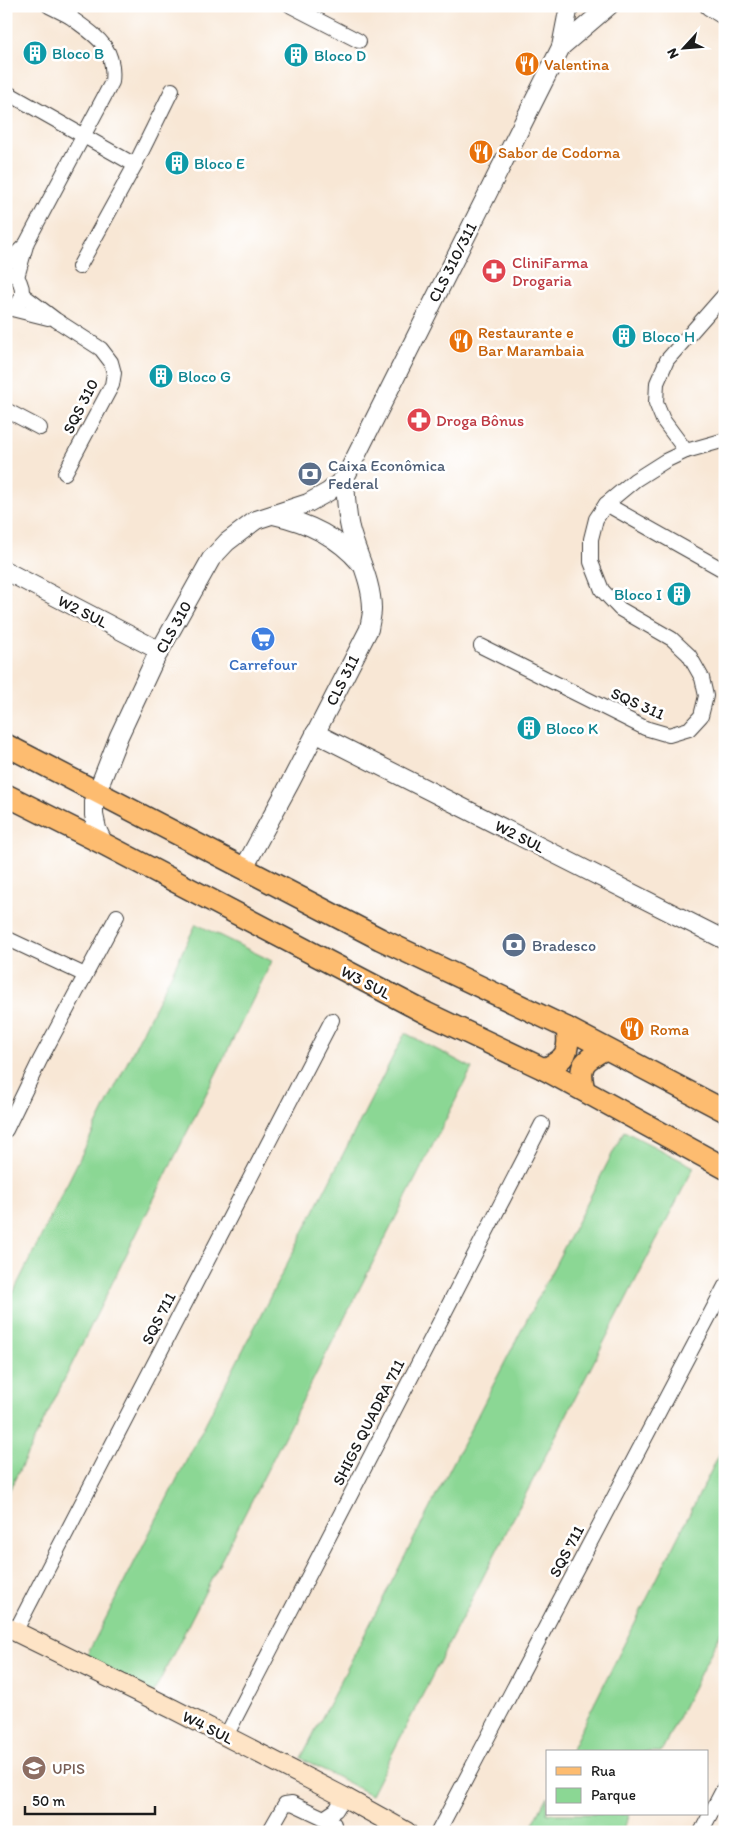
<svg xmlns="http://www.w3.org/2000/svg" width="731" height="1838" viewBox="0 0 731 1838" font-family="Itim,sans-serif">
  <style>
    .green { fill: #8bd794; stroke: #547a58 }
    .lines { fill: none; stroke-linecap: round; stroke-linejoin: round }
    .minor-casing { stroke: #3d3a38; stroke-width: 16 }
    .tertiary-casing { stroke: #3d3a38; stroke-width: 20 }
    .secondary-casing { stroke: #3d3a38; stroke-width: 21 }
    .primary-casing { stroke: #3d3a38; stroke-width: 24 }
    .minor { stroke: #fff; stroke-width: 14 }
    .tertiary { stroke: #fff; stroke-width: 18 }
    .secondary { stroke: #fee4c6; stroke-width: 19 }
    .primary { stroke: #fdbc70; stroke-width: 21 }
    .labels { text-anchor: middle; stroke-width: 5; stroke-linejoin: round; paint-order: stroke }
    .culture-label { font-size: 16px; fill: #0d838f; stroke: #fff; text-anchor: start }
    .food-label { font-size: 16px; fill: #c56008; stroke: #fff; text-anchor: start }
    .street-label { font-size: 16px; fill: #1c1c1c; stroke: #fff }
    .health-label { font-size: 16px; fill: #be3a42; stroke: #fff; text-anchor: start }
    .service-label { font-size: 16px; fill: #4e5e75; stroke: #fff; text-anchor: start }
    .shop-label { font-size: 16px; fill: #366cbe; stroke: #fff }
    .education-label { font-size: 16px; fill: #785e54; stroke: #fff; text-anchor: start }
  </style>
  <rect width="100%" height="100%" fill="#fff"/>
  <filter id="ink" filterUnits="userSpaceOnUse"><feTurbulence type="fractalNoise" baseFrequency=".02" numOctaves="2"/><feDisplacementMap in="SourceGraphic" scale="10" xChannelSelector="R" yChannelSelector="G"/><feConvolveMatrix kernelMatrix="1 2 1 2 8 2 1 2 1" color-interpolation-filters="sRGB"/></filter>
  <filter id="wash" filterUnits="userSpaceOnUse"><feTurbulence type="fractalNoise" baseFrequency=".0096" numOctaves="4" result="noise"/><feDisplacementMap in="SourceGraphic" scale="20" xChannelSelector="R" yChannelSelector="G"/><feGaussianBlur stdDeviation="1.12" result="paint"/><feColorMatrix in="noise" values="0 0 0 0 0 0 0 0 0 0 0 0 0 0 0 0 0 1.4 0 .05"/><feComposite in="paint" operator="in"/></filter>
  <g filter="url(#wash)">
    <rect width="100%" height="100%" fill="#f8e7d5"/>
    <g class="green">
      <path d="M196 924 272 961 6 1497V1307Z"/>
      <path d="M405 1033 472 1068 153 1694 85 1659Z"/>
      <path d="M624 1131 694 1167 371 1795 301 1758Z"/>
      <path d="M725 1443V1624L661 1752H570Z"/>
      <path d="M547 1796V1814H630L622 1832H529Z"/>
    </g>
  </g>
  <g filter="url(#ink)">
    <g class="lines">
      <defs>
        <g id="minor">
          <path d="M49 6 69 16 73 6"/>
          <path d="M291 6 359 41"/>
          <path d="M6 92 135 165 79 267"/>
          <path d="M135 165 172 90"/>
          <path d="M6 264 25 245"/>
          <path d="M6 272 17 277C26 290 23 307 6 310"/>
          <path d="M17 277 27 242 112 82C116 45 95 36 69 16"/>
          <path d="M23 295 56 320 101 349 111 362 114 373 112 385 65 473"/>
          <path d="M12 309 48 318"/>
          <path d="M6 410 40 428"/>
          <path d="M686 451 663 420 656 403 657 383 667 360 725 294"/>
          <path d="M606 504 725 571"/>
          <path d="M481 646 645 728 669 735 689 729 701 716 706 696 702 678 689 655 672 639 620 609 602 590 591 562V539L596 519 606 504 635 480 665 461 686 451 725 440"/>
          <path d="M6 938 85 975"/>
          <path d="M6 1130 40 1060 117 916"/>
          <path d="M15 1632 332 1020"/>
          <path d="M226 1736 542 1124"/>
          <path d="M324 1818 334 1824 335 1832"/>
          <path d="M269 1832 285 1804 292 1803 324 1818 336 1810 344 1797"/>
          <path d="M438 1832 725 1286"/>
          <path d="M701 1832 725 1786"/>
        </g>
        <g id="tertiary">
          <path d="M709 6 725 16"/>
          <path d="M561 47 609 6"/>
          <path d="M273 515C306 522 338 537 360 563"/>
          <path d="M6 571 160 651"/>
          <path d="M315 733 725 940"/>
          <path d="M104 844 97 829 94 815V802L97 792 119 736 154 661 211 559 227 542 256 520 308 503 328 492 345 478 561 47 569 6"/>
          <path d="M244 868 290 783 369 629C370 622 372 616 372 609 372 581 357 555 350 528 346 511 346 495 345 478"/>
        </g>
        <path id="secondary" d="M6 1627 173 1709 344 1797 407 1832"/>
        <g id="primary">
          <path d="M6 745 380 939 567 1028 725 1111"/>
          <path d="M6 795 104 844 426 1013 544 1069 725 1168"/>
          <path d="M544 1069C566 1060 570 1052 567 1028"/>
          <path d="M584 1090C578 1065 583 1061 605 1049"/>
        </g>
      </defs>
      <use href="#minor" class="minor-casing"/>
      <use href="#tertiary" class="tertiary-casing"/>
      <use href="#secondary" class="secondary-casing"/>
      <use href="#primary" class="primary-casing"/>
      <use href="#minor" class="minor"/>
      <use href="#tertiary" class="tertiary"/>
      <use href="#secondary" class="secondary"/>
      <use href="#primary" class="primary"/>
    </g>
  </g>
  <defs>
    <symbol id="building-disc" viewBox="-11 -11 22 22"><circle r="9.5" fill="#0f9aa8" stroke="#fff"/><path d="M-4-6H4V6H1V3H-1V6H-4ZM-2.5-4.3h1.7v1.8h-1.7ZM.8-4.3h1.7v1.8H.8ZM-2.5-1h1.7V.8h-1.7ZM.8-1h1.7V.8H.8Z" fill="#fff"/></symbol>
    <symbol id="restaurant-disc" viewBox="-11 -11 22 22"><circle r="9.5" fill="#e8710a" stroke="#fff"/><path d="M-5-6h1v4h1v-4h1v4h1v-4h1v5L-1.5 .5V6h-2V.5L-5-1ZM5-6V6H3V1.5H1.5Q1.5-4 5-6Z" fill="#fff"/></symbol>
    <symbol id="pharmacy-disc" viewBox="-11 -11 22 22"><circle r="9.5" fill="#e0444e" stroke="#fff"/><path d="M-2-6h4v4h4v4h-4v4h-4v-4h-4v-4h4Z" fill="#fff"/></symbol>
    <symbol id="bank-disc" viewBox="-11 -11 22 22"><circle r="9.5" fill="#5c6f8a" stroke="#fff"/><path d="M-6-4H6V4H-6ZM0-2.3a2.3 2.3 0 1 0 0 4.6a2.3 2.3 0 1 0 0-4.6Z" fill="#fff"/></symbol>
    <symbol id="supermarket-disc" viewBox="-11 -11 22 22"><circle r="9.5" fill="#3f7fe0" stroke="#fff"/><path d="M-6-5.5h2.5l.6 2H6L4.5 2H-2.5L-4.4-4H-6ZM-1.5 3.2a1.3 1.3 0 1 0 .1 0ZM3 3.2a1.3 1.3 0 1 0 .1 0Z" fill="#fff"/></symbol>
    <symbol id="university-disc" viewBox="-11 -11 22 22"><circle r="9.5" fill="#8d6e63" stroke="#fff"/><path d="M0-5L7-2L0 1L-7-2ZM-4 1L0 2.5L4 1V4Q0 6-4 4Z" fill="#fff"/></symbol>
  </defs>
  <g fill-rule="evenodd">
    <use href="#building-disc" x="21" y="39" width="28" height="28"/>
    <use href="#building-disc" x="282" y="41" width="28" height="28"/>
    <use href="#restaurant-disc" x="513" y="50" width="28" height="28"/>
    <use href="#restaurant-disc" x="467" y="138" width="28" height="28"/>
    <use href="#building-disc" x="163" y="149" width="28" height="28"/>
    <use href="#pharmacy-disc" x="480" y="257" width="28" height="28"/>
    <use href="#building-disc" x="610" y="322" width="28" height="28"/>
    <use href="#restaurant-disc" x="447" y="327" width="28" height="28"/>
    <use href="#building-disc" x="147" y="362" width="28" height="28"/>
    <use href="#pharmacy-disc" x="405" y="406" width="28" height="28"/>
    <use href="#bank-disc" x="296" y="460" width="28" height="28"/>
    <use href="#building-disc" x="665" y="580" width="28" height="28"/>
    <use href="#supermarket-disc" x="249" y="625" width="28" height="28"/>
    <use href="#building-disc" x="515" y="714" width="28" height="28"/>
    <use href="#bank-disc" x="500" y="931" width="28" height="28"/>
    <use href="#restaurant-disc" x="618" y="1015" width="28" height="28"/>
    <use href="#university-disc" x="20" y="1754" width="28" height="28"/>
  </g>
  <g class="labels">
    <g class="culture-label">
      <text x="52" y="59">Bloco B</text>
      <text x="314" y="61">Bloco D</text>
      <text x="194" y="169">Bloco E</text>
      <text x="642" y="342">Bloco H</text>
      <text x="178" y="382">Bloco G</text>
      <text x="662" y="600" text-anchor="end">Bloco I</text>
      <text x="546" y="734">Bloco K</text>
    </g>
    <g class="food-label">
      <text x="544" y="70">Valentina</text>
      <text x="498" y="158">Sabor de Codorna</text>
      <text x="478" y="338">Restaurante e<tspan x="478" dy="18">Bar Marambaia</tspan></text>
      <text x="650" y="1035">Roma</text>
    </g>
    <g class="street-label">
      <text transform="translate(452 262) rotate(-63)" y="6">CLS 310/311</text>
      <text transform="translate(80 406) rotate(-63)" y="6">SQS 310</text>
      <text transform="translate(83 611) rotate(27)" y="6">W2 SUL</text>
      <text transform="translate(173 627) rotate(-61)" y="6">CLS 310</text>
      <text transform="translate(342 680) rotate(-63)" y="6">CLS 311</text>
      <text transform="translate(638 703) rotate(24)" y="6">SQS 311</text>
      <text transform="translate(520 836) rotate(27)" y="6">W2 SUL</text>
      <text transform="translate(366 982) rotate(28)" y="6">W3 SUL</text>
      <text transform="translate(158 1318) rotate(-63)" y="6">SQS 711</text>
      <text transform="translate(368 1422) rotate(-63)" y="6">SHIGS QUADRA 711</text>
      <text transform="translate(566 1551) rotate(-62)" y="6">SQS 711</text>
      <text transform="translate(208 1727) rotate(27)" y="6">W4 SUL</text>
    </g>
    <g class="health-label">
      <text x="512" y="268">CliniFarma<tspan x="512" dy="18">Drogaria</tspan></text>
      <text x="436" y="426">Droga Bônus</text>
    </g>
    <g class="service-label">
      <text x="328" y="471">Caixa Econômica<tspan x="328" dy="18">Federal</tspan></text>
      <text x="532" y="951">Bradesco</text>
    </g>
    <g class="shop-label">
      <text x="263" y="670">Carrefour</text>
    </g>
    <g class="education-label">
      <text x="52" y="1774">UPIS</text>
    </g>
  </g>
  <rect width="731" height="1838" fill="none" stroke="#fff" stroke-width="25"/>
  <rect x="546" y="1750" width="162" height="65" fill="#ffffff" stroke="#a4a4a4"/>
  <rect x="556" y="1767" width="25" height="8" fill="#fdbc70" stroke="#a4a4a4"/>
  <text x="591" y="1776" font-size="15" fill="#1c1c1c">Rua</text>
  <rect x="556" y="1788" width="25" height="15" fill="#8bd794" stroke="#a4a4a4"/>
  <text x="591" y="1800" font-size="15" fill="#1c1c1c">Parque</text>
  <g transform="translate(684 48) rotate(244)" stroke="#ffffff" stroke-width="4" paint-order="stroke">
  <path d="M0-4L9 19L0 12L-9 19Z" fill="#1c1c1c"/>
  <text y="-8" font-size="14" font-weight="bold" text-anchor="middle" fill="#1c1c1c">N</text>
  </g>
  <path d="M25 1806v8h130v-8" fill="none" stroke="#1c1c1c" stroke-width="2.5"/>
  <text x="32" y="1806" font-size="15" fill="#1c1c1c" stroke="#ffffff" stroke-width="4" paint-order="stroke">50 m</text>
</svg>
